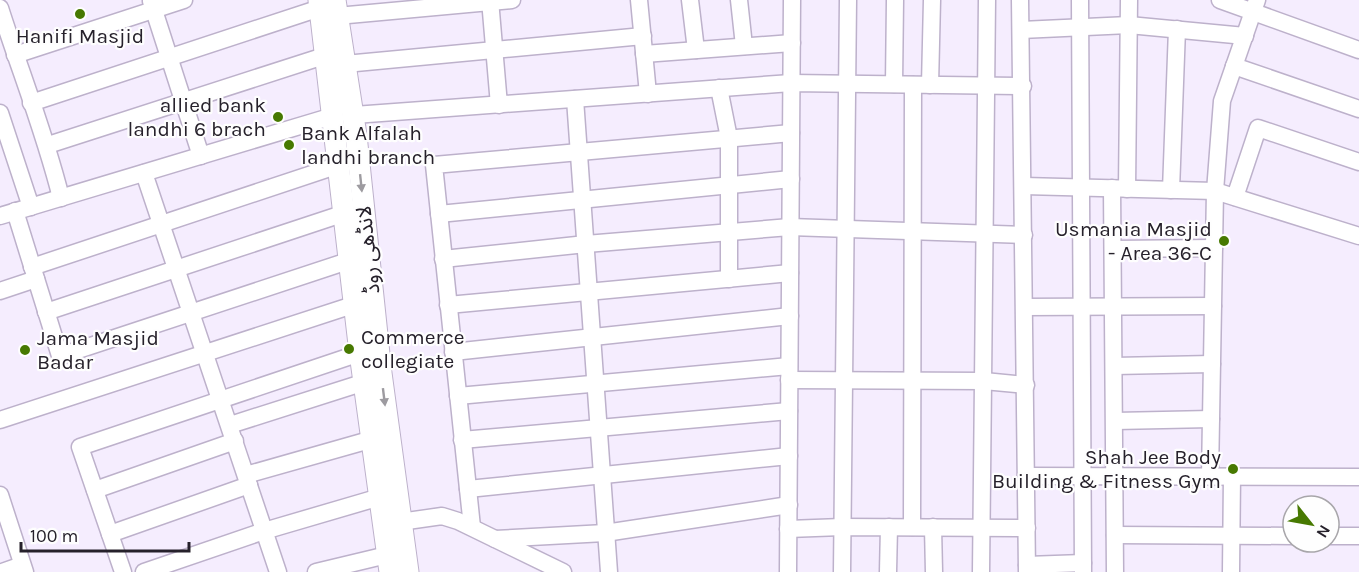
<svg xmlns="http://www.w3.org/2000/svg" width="1359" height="572" viewBox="0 0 1359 572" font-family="Karla,'Noto Sans Arabic',sans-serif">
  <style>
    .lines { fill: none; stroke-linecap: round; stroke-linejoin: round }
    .minor-casing { stroke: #bdb1cb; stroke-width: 19 }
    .major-casing { stroke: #bdb1cb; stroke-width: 23 }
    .minor { stroke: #fff; stroke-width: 16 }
    .major { stroke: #fff; stroke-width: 21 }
    .oneway { fill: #9d9ba0 }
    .poi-dot { fill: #477901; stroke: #fefefe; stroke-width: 2 }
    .labels { text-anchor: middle; stroke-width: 4.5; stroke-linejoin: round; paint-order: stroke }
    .poi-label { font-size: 21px; fill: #26212b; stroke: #fefefe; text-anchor: end }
    .street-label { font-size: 21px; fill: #26212b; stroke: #fefefe }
  </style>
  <rect width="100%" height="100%" fill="#f5edfe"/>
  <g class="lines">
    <defs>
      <g id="minor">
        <path d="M490 0 499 105"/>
        <path d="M639 0 648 94"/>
        <path d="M690 0 696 50"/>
        <path d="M739 0 744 46"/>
        <path d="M1020 0 1027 572"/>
        <path d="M1080 0 1083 572"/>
        <path d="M1220 0 1359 50"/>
        <path d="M151 1 201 156"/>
        <path d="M0 8C20 71 45 133 61 198"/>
        <path d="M337 16 512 0"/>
        <path d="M1021 30 1129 25 1245 36"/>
        <path d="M644 54 792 43"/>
        <path d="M15 55 184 0"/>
        <path d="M345 64 643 36"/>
        <path d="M1234 66 1359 109"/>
        <path d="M894 84 895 0"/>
        <path d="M930 85 932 0"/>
        <path d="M719 88 729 138V279"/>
        <path d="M575 99 609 572"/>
        <path d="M31 103 320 8"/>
        <path d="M0 113 31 207"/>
        <path d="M354 115 791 83 1023 86"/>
        <path d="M48 145 324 56"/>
        <path d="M144 173 278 572"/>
        <path d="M1024 186 1215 191 1359 236"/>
        <path d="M1112 188 1115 572"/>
        <path d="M1127 189 1129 0"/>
        <path d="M1171 190 1177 29"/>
        <path d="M1235 197 1258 128 1359 162"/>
        <path d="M15 211 60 356 351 260"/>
        <path d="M439 214 791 179"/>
        <path d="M0 216 333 116"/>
        <path d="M1113 249 1214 248"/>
        <path d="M443 259 586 244 790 227 1024 235"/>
        <path d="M32 267 339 165"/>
        <path d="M0 291 36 279"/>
        <path d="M448 305 790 273"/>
        <path d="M1025 307 1213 306"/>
        <path d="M46 312 345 213"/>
        <path d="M453 352 790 316"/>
        <path d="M1114 366 1212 364"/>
        <path d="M789 380 984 381 1026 385"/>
        <path d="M458 396 789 366"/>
        <path d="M0 420 356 304"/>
        <path d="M1115 421 1211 419"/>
        <path d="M230 425 365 382"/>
        <path d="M462 440 789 411"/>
        <path d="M246 475 373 439"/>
        <path d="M1026 476 1359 477"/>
        <path d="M1210 476 1215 191 1222 101 1257 0"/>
        <path d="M468 489 789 456"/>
        <path d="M95 490 235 441"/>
        <path d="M0 495 25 572"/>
        <path d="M400 522 442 516 458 521 563 572"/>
        <path d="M472 527 434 165 791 133"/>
        <path d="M912 527 913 85"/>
        <path d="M933 527 934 572"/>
        <path d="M788 529 842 527 1027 528"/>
        <path d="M110 534 249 485"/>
        <path d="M1115 535 1293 536"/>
        <path d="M1329 536H1359"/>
        <path d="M495 539 605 533 789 505"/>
        <path d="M1027 565 1083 563"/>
        <path d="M2 572 22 565"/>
        <path d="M123 572 80 447 360 353"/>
        <path d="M144 572 264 531 380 497"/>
        <path d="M316 572 387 555"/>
        <path d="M788 572 792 0"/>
        <path d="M842 572 848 0"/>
        <path d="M888 572 889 527"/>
        <path d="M981 572 987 0"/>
        <path d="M1231 572 1232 476"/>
      </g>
      <g id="major">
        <path d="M319 0 360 353 390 572"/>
        <path d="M335 0 356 135 381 373 408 572"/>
      </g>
    </defs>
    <use href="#minor" class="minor-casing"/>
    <use href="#major" class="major-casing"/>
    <use href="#minor" class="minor"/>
    <use href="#major" class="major"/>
  </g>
  <defs><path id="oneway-solid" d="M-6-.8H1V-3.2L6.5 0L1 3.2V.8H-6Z" transform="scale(1.5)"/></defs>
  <g class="oneway">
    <use href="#oneway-solid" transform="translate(361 183) rotate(84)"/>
    <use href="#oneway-solid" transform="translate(384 397) rotate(83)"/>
  </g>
  <g class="poi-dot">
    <circle cx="80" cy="14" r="6"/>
    <circle cx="278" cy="117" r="6"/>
    <circle cx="289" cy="145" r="6"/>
    <circle cx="1224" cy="241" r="6"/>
    <circle cx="349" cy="349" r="6"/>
    <circle cx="25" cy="350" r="6"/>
    <circle cx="1233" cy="469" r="6"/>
  </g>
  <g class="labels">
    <g class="poi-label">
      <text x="80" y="43" text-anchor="middle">Hanifi Masjid</text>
      <text x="266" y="112">allied bank<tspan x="266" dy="24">landhi 6 brach</tspan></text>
      <text x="301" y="140" text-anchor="start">Bank Alfalah<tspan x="301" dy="24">landhi branch</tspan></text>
      <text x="1212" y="236">Usmania Masjid<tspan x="1212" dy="24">- Area 36-C</tspan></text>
      <text x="361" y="344" text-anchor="start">Commerce<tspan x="361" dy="24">collegiate</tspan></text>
      <text x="37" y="345" text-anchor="start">Jama Masjid<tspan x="37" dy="24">Badar</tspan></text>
      <text x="1221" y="464">Shah Jee Body<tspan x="1221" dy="24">Building &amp; Fitness Gym</tspan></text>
    </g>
    <g class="street-label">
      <text transform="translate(368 250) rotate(-96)" y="7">لانڈھی روڈ</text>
    </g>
  </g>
  <g transform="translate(1311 524) rotate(121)"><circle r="28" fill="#fefefe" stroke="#a8a6aa" stroke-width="1.5"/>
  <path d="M0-4.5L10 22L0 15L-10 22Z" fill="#477901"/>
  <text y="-9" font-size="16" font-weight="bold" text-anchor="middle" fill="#26212b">N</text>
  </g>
  <path d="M21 542v9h168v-9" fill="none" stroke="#26212b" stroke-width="3"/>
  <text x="30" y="542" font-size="18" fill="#26212b" stroke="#fefefe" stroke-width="4.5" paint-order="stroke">100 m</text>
</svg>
